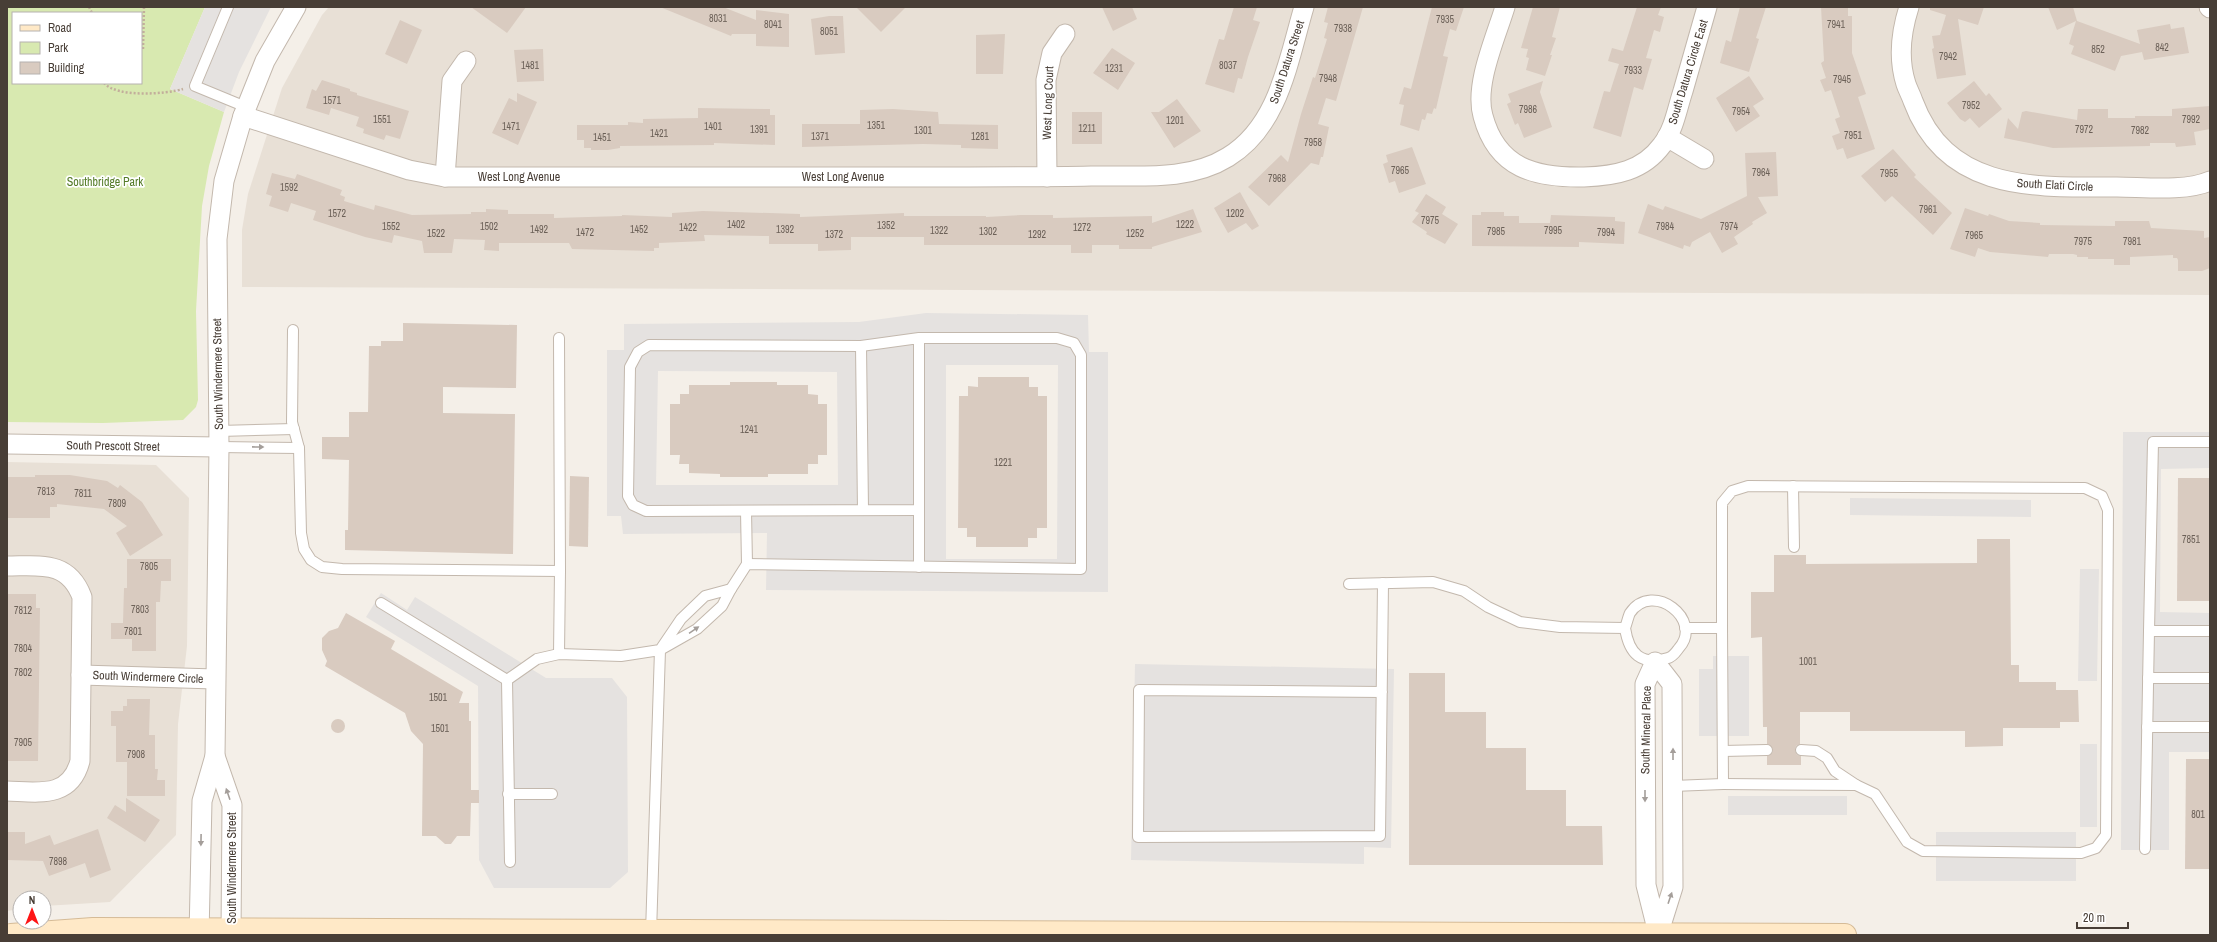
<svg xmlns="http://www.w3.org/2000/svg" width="2217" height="942" viewBox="0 0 2217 942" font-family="'Archivo Narrow',sans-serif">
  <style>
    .residential { fill: #e8e0d6 }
    .green { fill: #d8e9b0; fill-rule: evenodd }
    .parking { fill: #e5e2e0; fill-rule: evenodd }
    .building { fill: #d9cbc0 }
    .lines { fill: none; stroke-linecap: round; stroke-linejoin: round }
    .lane-casing { stroke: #c3b8ad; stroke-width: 12 }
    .street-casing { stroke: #c3b8ad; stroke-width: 21 }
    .secondary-casing { stroke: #d5bb97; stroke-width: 24 }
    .path { stroke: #c2ae9b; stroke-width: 2.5; stroke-dasharray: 2 2; stroke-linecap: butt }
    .lane { stroke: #fff; stroke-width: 10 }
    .street { stroke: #fff; stroke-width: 19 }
    .secondary { stroke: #ffe9c7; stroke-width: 22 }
    .oneway { fill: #a49e9a }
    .labels { text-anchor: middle; stroke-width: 3.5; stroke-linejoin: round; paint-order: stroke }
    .number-label { font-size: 10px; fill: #6c6158 }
    .street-label { font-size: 12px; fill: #483e36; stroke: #fff }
    .park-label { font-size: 12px; fill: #547b28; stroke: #fff }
  </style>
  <rect width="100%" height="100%" fill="#f4efe8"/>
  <g class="residential">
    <path d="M329 7H2210V295L242 287V230L248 194 282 88 322 15Z"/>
    <path d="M7 462 156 465 189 498 187 646 178 724 176 835 110 902 44 906V898H20V909L7 911Z"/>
  </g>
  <path class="green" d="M7 7H205L170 89 224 112 209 166 202 206 196 311 198 400 196 407 183 420 103 423 7 422ZM13 13H141V83H13Z"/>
  <g class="parking">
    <path d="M205 7H271L239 72 224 112 170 89Z"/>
    <path d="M926 313 1088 315 1089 352H1108V592L766 590 767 533 623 534 621 516H607V350H624V324L859 322ZM946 365H1058L1057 559H946ZM658 371 837 372 838 485H656Z"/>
    <path d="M2123 432H2210V468L2161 469 2160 612 2210 613V752H2169V850H2121Z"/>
    <path d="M1850 498 2031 500V517L1850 515Z"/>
    <path d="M2080 569H2099L2097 681H2078Z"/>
    <path d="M381 593 407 610 415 597 546 678H612L627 697 628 872 610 888H494L479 860 478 686 366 617Z"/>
    <path d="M1713 656H1749V736H1699V669H1713Z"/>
    <path d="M1135 664 1394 669 1391 848 1364 847V864L1131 860Z"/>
    <rect x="2080" y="744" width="17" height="83"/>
    <rect x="1728" y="796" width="119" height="19"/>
    <rect x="1936" y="832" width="140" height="49"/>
  </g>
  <g class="building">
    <path d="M471 7H526L507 33Z"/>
    <path d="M660 7H723L756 20V10L789 14V47L756 46V34H732L731 36Z"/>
    <path d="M856 7H906L881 32Z"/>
    <path d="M1102 7H1132L1137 19 1113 31Z"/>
    <path d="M1234 7H1257L1253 20 1260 22 1248 57 1242 79 1238 78 1234 93 1205 84 1219 39 1224 40Z"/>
    <path d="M1328 7H1363L1336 101 1326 98 1318 124 1329 127 1323 157H1321L1319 165 1311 163 1269 206 1248 187 1281 155 1288 162 1301 114 1313 77 1315 78 1327 39 1324 38 1328 23 1324 22Z"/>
    <path d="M1432 7H1464L1456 31 1450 29 1443 56 1448 57 1436 109 1434 108 1432 114 1427 113 1425 120 1422 119 1419 131 1400 125 1404 105 1399 104 1404 87 1411 89Z"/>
    <path d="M1533 7H1560L1552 37 1556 38 1550 55H1552L1545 76 1526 70 1529 58 1526 57 1528 49 1521 48Z"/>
    <path d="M1637 7H1661L1658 15 1664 17 1660 32 1654 30 1646 58 1652 59 1643 90 1634 87 1621 137 1593 128 1604 91 1610 92 1619 64 1608 61 1612 48 1623 51Z"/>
    <path d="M1740 7H1766L1756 38 1759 39 1749 72 1720 63 1726 40 1731 42Z"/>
    <path d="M1821 7 1848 8V16H1852V53L1866 94 1858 97 1875 149 1847 159 1843 148 1837 150 1832 136 1840 133 1835 119 1840 117 1831 90 1825 92 1820 80 1826 78 1821 63 1824 61Z"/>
    <path d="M1930 7H1984L1978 25 1958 19 1966 75 1937 79 1932 49 1934 48 1932 36 1940 35 1946 15 1930 10Z"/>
    <path d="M2048 7H2073L2077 21 2140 44 2137 30 2170 24 2171 29 2184 27 2189 53 2144 60 2142 52 2121 56 2115 71 2071 54 2074 46 2069 44 2076 21 2057 30Z"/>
    <path d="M829 16H843L845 53 815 55 811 19Z"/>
    <path d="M400 20 422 30 407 64 385 54Z"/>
    <path d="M1005 34 1003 74H976V35Z"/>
    <path d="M1112 48 1135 63 1118 90 1093 73Z"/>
    <path d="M543 49 544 81 517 82 514 50Z"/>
    <path d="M1749 76 1764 99 1753 106 1760 116 1736 132 1716 98Z"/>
    <path d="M322 80 350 89V91L357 93V95L409 111 400 139 386 135 384 140 363 133 364 129 356 126 359 117 331 108 329 115 306 108 312 89 316 91Z"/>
    <path d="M1543 81 1540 92 1552 127 1524 138 1518 123 1515 125 1507 104 1511 102 1508 94Z"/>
    <path d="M1974 81 1986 96 1989 93 2002 109 1979 128 1970 118 1965 122 1960 119 1947 103Z"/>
    <path d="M517 93 537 102 518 145 492 133 509 98 517 102Z"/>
    <path d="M1177 99 1201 131 1174 148 1151 112H1159Z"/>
    <path d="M2210 106V129L2194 132 2196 145 2176 147 2175 143H2150V146L2053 148 2004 138 2008 118 2018 129 2022 112 2026 111 2077 120 2078 109H2108V118H2135V116H2172V109Z"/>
    <path d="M698 108 770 109V115H775V145L714 143V145L620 146V148L608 150H591V148H584V140H577V125H628V122L643 123V119L698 118Z"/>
    <path d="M893 109 938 112 939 124 998 125V149L961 148V145L923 144 802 147V124H860V110Z"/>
    <rect x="1072" y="112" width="30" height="32"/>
    <path d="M1412 147 1426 184 1399 193 1395 181 1389 183 1383 164 1388 162 1386 155Z"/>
    <path d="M1893 149 1916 175 1914 177 1952 213 1933 235 1892 196 1885 202 1861 176Z"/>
    <path d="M1776 152 1778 196 1758 197 1767 213 1752 222 1753 224 1734 237 1738 244 1722 253 1710 232 1692 242 1690 247 1684 245 1683 249 1638 233 1648 204 1663 210 1665 206 1701 219 1747 196 1745 153Z"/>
    <path d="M272 173 295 179 297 174 342 190 340 195 345 197 344 201 374 210 375 205 412 215 471 214V212H486V209L508 210V214H554V218L622 216V215L672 217V213L703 211 800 214V217L904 213V216H986V217L1021 215H1053V218L1152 216V223L1193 209 1202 232 1152 247V249H1119V245H1092V253H1071V245H924V237H851V250L818 251V244H769V236L704 235 705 241 659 243V248H654V251L572 249 569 243H499V251L484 250 485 240 454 239 452 253H424L422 241 394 235 392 243 365 237 313 220 316 211 291 203 288 212 269 206 272 196 266 194Z"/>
    <path d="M1240 192 1259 226 1252 230 1246 223 1228 233 1214 208Z"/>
    <path d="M1426 194 1446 207 1442 214 1458 224 1445 244 1426 234 1427 232 1412 222 1419 213 1415 211Z"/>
    <path d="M1965 208 1988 216 1989 214 2009 221 2040 223V225L2115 226V221H2149L2151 228 2204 231V238L2210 237V268L2202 271H2178V260L2177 258H2173V255L2130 257V265H2114V259H2088V257H2077V255L2073 254H2049L2048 257 1990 252 1978 248 1975 257 1950 249Z"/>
    <path d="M1481 212H1504V216H1519V223H1550L1551 215 1615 217V221L1625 222 1624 244 1579 242V247L1472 246V215H1481Z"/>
    <path d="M403 323 517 325 516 388 443 387V413L515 414 513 554 345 550V530H348L349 460 322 459V437H349V412H368L369 346H381V341H403Z"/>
    <path d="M978 377H1029V387H1038V396H1047V528H1037V538H1028V547H976V537H967V528H958L959 396H968V386L978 387Z"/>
    <path d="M730 382H777V385H808V394L818 395V404H827V455H818V464H808V474H768V477H720V474L689 473V464H679L680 455H670V404H680V394H689V385H730Z"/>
    <path d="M35 475H70L107 481 118 488 120 485 142 502 163 535 130 556 116 533 127 526 104 509 57 504V507H50V518H7V477H35Z"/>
    <path d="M570 476 589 477 588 547 569 546Z"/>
    <path d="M2178 478H2210V601H2177Z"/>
    <path d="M1977 539H2010L2011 665H2019V682H2056V690H2078L2079 722H2060V728H2003V746L1965 747V731H1850V712H1800V744L1796 746 1795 750 1797 755 1801 756V765H1767V756L1772 753 1773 749 1767 744V727H1763L1762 637 1751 638V592H1774V555H1806V564L1977 563Z"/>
    <path d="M127 559H171V581H161L160 602H156V651H132V639H111V623H123L124 588H127Z"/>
    <path d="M7 594H36V608H40L38 761H8Z"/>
    <path d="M346 613 395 641 391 649 463 692 459 703H469V721H471V790H479V803H471L470 836H457L451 844H445L436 836H422L423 744 411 731 405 713 325 666 327 661 322 650V638L329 631 338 628Z"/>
    <path d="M1409 673H1445V712H1486V748H1526V790H1566V826H1602L1603 865H1409Z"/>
    <path d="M127 699H150L149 735H155V769H158L157 780H165V796H127V762H116V726H111V711H123V706H127Z"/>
    <circle cx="338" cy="726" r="7"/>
    <path d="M2186 759H2210V869H2185Z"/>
    <path d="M126 798 160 820 145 842 107 818 115 805 126 812Z"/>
    <path d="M98 829 111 870 90 878 85 863 49 876 43 861 7 860V832H25V844L50 835 54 845Z"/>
  </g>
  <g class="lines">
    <defs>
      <g id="lane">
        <path d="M228 7 195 86 246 107"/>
        <path d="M293 330 292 422 299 448 301 533 304 549 311 560 322 567 342 569 560 571 559 654"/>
        <path d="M559 338 560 571"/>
        <path d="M861 346 863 510"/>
        <path d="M219 431 294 429"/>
        <path d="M2210 442H2153L2149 631H2210"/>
        <path d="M219 447 299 448"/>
        <path d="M1793 486 1794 547"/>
        <path d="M919 510V567"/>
        <path d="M746 511 747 564"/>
        <path d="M1349 584 1433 582 1464 591 1488 607 1520 622 1560 627 1625 628C1627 623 1628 617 1630 613 1653 580 1704 620 1679 648 1676 652 1673 657 1668 658 1641 666 1629 654 1625 628"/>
        <path d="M731 589 747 564 1081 569V355L1074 343 1057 338H919L861 346 649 345 638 352 630 367 628 496 633 505 646 511 919 510V338"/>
        <path d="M381 603 507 680"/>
        <path d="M1722 628V503L1732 491 1748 486 2085 488 2102 496 2108 510 2106 835 2096 848 2081 853 1923 851 1907 842 1875 794 1856 785 1723 784"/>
        <path d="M2148 678H2210"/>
        <path d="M1382 692 1139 690 1138 837 1380 836 1383 583"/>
        <path d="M2147 727H2210"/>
        <path d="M1801 750 1816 751 1827 758 1835 771 1856 785"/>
        <path d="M1723 751 1767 750"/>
        <path d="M1673 786 1723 784 1722 628H1685"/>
        <path d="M508 794H552"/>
        <path d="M2145 849 2149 631"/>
        <path d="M510 862 507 680 537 659 559 654 621 656 660 650 697 629 722 606 731 589 705 596 681 619 660 650 651 933"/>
      </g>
      <g id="street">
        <path d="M1505 7C1496 37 1474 85 1483 116 1497 169 1536 178 1584 177 1615 176 1643 171 1662 145 1674 130 1677 109 1683 91 1691 63 1699 35 1707 7"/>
        <path d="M1909 7C1901 32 1898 59 1906 84 1908 90 1911 95 1913 101 1947 193 2036 187 2117 187 2143 187 2185 192 2210 181"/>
        <path d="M2209 7 2210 8"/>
        <path d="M243 116 409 170 445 177C614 177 783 177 951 177 998 177 1044 177 1091 176 1136 175 1188 182 1228 157 1279 126 1288 61 1304 7"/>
        <path d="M1667 137 1704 159"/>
        <path d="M445 177 452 81 466 61"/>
        <path d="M1047 177 1046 80 1052 53 1065 34"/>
        <path d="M7 444 219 447"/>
        <path d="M7 566C40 566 68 560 82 597L80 761C70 799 38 792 7 791"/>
        <path d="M81 675 215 679"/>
        <path d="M215 756 232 805 231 935"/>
        <path d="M1658 933 1646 885 1645 684 1655 662 1672 684 1673 887 1658 935"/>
        <path d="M199 935 202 801 215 756 219 447 217 239 224 181 243 116 265 61 296 7"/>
      </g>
      <path id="secondary" d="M11 935 93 929 1845 935"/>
    </defs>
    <use href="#lane" class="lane-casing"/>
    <use href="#street" class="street-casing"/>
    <use href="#secondary" class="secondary-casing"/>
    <g class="path">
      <path d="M89 7 92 13"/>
      <path d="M143 49 144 7"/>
      <path d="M104 83C117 98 166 94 183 89"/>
    </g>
    <use href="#lane" class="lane"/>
    <use href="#street" class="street"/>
    <use href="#secondary" class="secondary"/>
  </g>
  <defs><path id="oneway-solid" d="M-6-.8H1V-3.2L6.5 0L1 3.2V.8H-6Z"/></defs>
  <g class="oneway">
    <use href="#oneway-solid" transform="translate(258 447) rotate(1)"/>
    <use href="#oneway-solid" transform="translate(694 630) rotate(-34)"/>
    <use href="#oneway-solid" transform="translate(1673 754) rotate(-90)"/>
    <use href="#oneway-solid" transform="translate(228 794) rotate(-109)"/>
    <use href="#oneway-solid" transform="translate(1645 796) rotate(90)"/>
    <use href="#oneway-solid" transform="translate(201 840) rotate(91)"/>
    <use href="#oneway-solid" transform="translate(1670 898) rotate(-71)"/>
  </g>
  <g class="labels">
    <g class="number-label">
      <text x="718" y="22">8031</text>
      <text x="1445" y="23">7935</text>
      <text x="773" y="28">8041</text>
      <text x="1836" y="28">7941</text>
      <text x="1343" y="32">7938</text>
      <text x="829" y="35">8051</text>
      <text x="2162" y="51">842</text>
      <text x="2098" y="53">852</text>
      <text x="1948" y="60">7942</text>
      <text x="530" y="69">1481</text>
      <text x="1228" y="69">8037</text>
      <text x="1114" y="72">1231</text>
      <text x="1633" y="74">7933</text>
      <text x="1328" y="82">7948</text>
      <text x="1842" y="83">7945</text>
      <text x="332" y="104">1571</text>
      <text x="1971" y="109">7952</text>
      <text x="1528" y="113">7986</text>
      <text x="1741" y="115">7954</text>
      <text x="382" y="123">1551</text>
      <text x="2191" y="123">7992</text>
      <text x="1175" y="124">1201</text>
      <text x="876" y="129">1351</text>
      <text x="511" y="130">1471</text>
      <text x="713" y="130">1401</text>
      <text x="1087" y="132">1211</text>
      <text x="759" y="133">1391</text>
      <text x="2084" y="133">7972</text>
      <text x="923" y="134">1301</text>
      <text x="2140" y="134">7982</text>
      <text x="659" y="137">1421</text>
      <text x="1853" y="139">7951</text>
      <text x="820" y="140">1371</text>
      <text x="980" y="140">1281</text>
      <text x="602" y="141">1451</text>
      <text x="1313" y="146">7958</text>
      <text x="1400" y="174">7965</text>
      <text x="1761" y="176">7964</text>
      <text x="1889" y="177">7955</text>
      <text x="1277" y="182">7968</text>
      <text x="289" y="191">1592</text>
      <text x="1928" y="213">7961</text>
      <text x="337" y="217">1572</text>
      <text x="1235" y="217">1202</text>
      <text x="1430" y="224">7975</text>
      <text x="736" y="228">1402</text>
      <text x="1185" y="228">1222</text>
      <text x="886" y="229">1352</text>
      <text x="391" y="230">1552</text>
      <text x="489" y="230">1502</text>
      <text x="1665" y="230">7984</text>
      <text x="1729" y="230">7974</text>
      <text x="688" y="231">1422</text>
      <text x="1082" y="231">1272</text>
      <text x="539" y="233">1492</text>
      <text x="639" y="233">1452</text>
      <text x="785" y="233">1392</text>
      <text x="939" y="234">1322</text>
      <text x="1553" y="234">7995</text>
      <text x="988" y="235">1302</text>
      <text x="1496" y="235">7985</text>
      <text x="585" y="236">1472</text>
      <text x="1606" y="236">7994</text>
      <text x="436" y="237">1522</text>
      <text x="1135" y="237">1252</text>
      <text x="834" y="238">1372</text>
      <text x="1037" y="238">1292</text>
      <text x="1974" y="239">7965</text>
      <text x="2083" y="245">7975</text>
      <text x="2132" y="245">7981</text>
      <text x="749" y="433">1241</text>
      <text x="1003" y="466">1221</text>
      <text x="46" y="495">7813</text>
      <text x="83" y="497">7811</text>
      <text x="117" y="507">7809</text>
      <text x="2191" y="543">7851</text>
      <text x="149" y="570">7805</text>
      <text x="140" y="613">7803</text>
      <text x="23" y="614">7812</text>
      <text x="133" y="635">7801</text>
      <text x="23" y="652">7804</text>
      <text x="1808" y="665">1001</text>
      <text x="23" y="676">7802</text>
      <text x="438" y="701">1501</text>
      <text x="440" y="732">1501</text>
      <text x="23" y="746">7905</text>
      <text x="136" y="758">7908</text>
      <text x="2198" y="818">801</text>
      <text x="58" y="865">7898</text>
    </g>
    <g class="street-label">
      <text transform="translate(1287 62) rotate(-72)" y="4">South Datura Street</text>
      <text transform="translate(1688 72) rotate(-73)" y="4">South Datura Circle East</text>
      <text transform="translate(1048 103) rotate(-88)" y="4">West Long Court</text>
      <text x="519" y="181">West Long Avenue</text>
      <text x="843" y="181">West Long Avenue</text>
      <text transform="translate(2055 185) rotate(3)" y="4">South Elati Circle</text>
      <text transform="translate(218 374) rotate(-91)" y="4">South Windermere Street</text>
      <text transform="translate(113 446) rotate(1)" y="4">South Prescott Street</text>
      <text transform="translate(148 677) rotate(2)" y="4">South Windermere Circle</text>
      <text transform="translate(1646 730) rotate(-89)" y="4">South Mineral Place</text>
      <text transform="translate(232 868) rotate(-90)" y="4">South Windermere Street</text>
    </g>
    <g class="park-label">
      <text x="105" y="186">Southbridge Park</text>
    </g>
  </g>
  <rect width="2217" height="942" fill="none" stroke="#483e36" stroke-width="16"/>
  <rect x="12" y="12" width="130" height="72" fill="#ffffff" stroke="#b6b2af"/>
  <rect x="20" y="25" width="20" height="6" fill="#ffe9c7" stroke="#b6b2af"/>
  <text x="48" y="32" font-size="12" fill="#483e36">Road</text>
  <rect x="20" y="42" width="20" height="12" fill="#d8e9b0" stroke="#b6b2af"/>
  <text x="48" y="52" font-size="12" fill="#483e36">Park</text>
  <rect x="20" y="62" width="20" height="12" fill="#d9cbc0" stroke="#b6b2af"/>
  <text x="48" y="72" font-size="12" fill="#483e36">Building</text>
  <g transform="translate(32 910)"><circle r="19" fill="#ffffff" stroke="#b6b2af"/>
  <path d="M0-3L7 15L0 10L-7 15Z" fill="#fe1515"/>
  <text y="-6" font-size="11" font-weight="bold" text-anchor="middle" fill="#483e36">N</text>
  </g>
  <path d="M2077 922v6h51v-6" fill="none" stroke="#483e36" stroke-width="2"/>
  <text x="2083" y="922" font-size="12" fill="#483e36" stroke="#ffffff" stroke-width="3" paint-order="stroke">20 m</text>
</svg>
